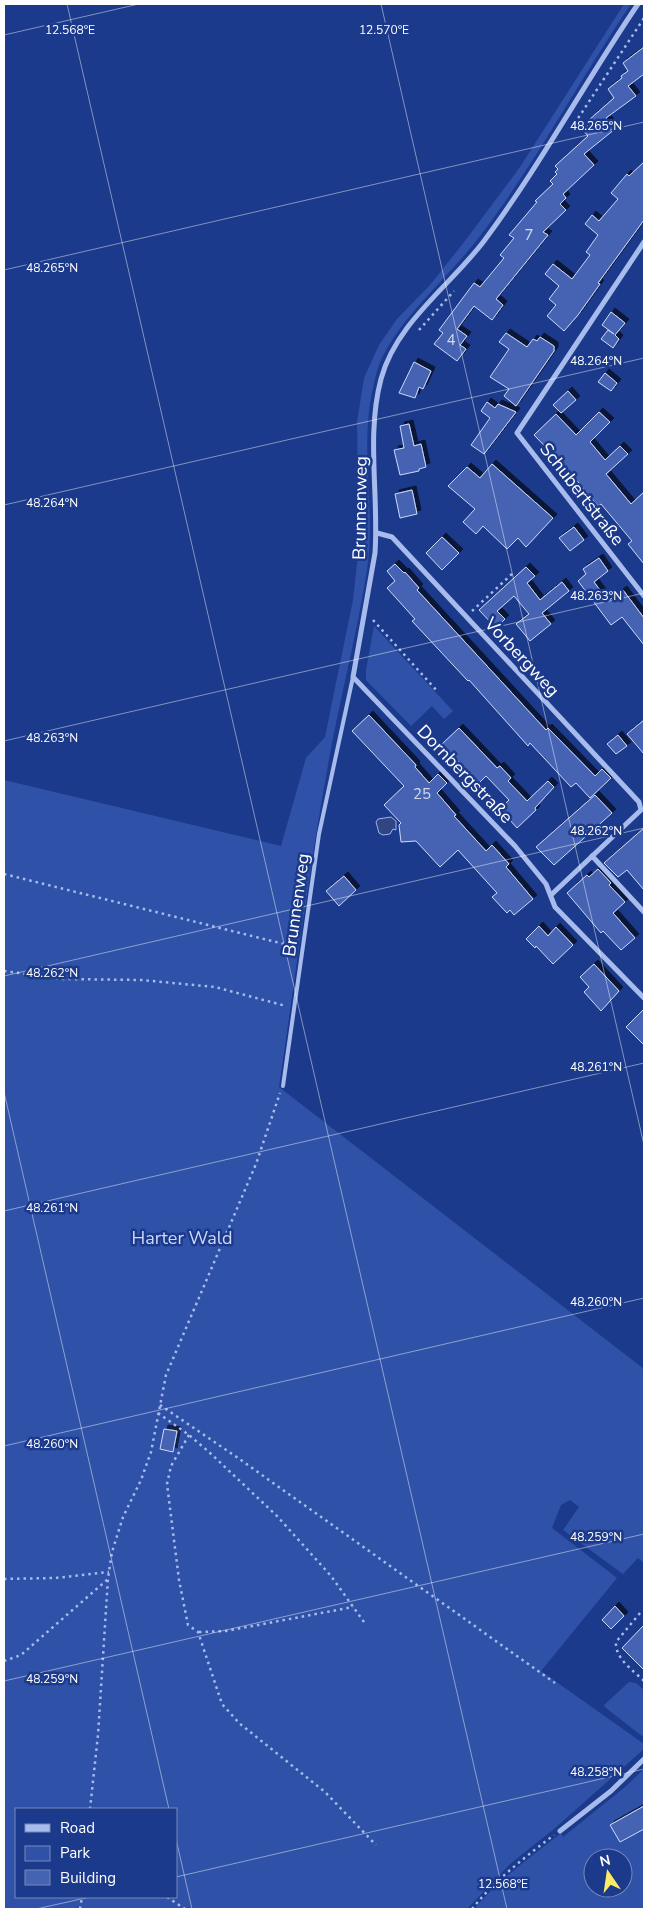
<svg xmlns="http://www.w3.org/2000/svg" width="648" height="1913" viewBox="0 0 648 1913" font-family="'Nunito Sans',sans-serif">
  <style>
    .green { fill: #2f52a8; fill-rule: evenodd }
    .water { fill: #304582; stroke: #9bb3ee }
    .building { fill: #4463b2; stroke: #cdd9f9; filter: url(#shadow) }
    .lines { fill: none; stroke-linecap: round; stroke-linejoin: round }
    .path { stroke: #a7bbec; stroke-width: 2.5; stroke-dasharray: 2.5 4; stroke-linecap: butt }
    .service { stroke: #a7bbec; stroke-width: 4 }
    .minor { stroke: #a7bbec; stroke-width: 5 }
    .ticks { fill: none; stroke: #fff; stroke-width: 1; stroke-opacity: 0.45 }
    .labels { text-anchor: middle; stroke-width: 5; stroke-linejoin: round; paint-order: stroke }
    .number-label { font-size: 15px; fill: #d0d8ec }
    .street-label { font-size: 18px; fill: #fff; stroke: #1c3a8b }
    .park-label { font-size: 18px; fill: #cdd9f9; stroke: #1c3a8b }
    .ticks-label { font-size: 12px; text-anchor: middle; fill: #fff; stroke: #1c3a8b; stroke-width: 5; stroke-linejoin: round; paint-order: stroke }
  </style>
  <defs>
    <filter id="shadow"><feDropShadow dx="4" dy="-4" stdDeviation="0" flood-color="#0009"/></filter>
  </defs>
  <rect width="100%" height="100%" fill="#1c3a8b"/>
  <g class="green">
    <path d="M624 4H631C579 80 536 163 480 236 450 276 402 315 381 360 377 369 375 379 373 388 359 449 376 509 367 570 358 627 344 682 333 738 311 854 296 971 279 1087L644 1369V1563L638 1558 623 1574 563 1530 579 1507 570 1500 561 1505 552 1528 617 1578 541 1671 644 1744V1749L554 1829 510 1864 467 1909H4V780L281 846 306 758 325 737 353 600 359 546 357 422 364 378 379 345 397 319 430 285 468 237 520 167ZM16 1809H176V1897H16Z"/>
    <path d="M374 626 453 711 444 719 432 706 411 726 366 680V670Z"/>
    <path d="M629 1682 636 1683 644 1690V1735L642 1736 606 1708 604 1705Z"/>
    <path d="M644 1769V1909H474C499 1880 530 1857 561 1833L563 1837 625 1787ZM593 1858H623V1888H593Z"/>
  </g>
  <path class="water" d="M391 817 396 821V830L393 829 390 834 383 835 379 833 376 822 378 819Z"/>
  <g class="building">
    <path d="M644 47V74L628 86 636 96 606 118 615 129 584 154 594 165 563 194 566 198 560 204 566 210 543 232 548 235 496 299 503 305 492 320 474 306 457 329 467 336 460 345 466 349 457 361 434 344 443 333 439 330 474 283 480 287 504 258 500 255 514 238 509 235 537 202 535 201 553 184 550 181 557 174 555 172 558 169 555 166 588 136 583 130 592 122 590 119 614 98 608 89 622 78 621 76 628 71 623 63Z"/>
    <path d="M644 162V220L598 283 600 284 578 315 564 331 547 316 556 305 549 299 559 286 545 274 553 264 572 279 590 255 586 252 598 235 585 224 592 215 599 221 618 199 611 193 627 174 629 176Z"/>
    <path d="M611 312 625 323 615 335 619 339 613 348 601 339 608 330 614 334 602 325Z"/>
    <path d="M506 333 527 347 533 339 537 341 540 337 554 346V351L516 406 504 396 509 389 490 377 509 349 499 342Z"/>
    <path d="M414 362 431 371 423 389 419 387 415 398 399 393Z"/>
    <path d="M605 373 617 383 611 391 598 382Z"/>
    <path d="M568 391 576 400 561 413 553 405Z"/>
    <path d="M487 402 495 408 498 404 516 412 484 454 471 445 490 418 481 411Z"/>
    <path d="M599 412 610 422 590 442 605 460 620 446 628 454 606 474 631 504 644 492V564L628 544 632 541 601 504 598 506 574 477 570 480 558 466 561 463 534 435 556 414 576 435Z"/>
    <path d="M409 424 414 446 421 444 426 467 419 469V471L400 475 394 450 404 448 400 426Z"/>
    <path d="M492 464 553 518 526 547 518 538 507 549 483 526 476 534 463 522 475 509 448 486 467 467 480 478Z"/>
    <path d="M412 490 417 514 400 518 395 494Z"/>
    <path d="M574 527 584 540 570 551 559 538Z"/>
    <path d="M442 537 459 553 442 570 426 553Z"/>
    <path d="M599 558 608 571 594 582 608 601 623 590 644 618V645L622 617 611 625 578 581 586 574 583 569Z"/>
    <path d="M395 564 404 573 405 572 419 588 417 590 546 730 548 728 595 776 602 769 611 778 590 798 576 783 571 787 530 743 528 746 469 680 468 681 412 621 415 619 387 588 395 581 387 571Z"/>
    <path d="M526 567 535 576 527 583 540 600 562 582 569 591 542 613 551 624 530 641 516 624 529 614 514 596 497 611 505 619 496 628 479 610Z"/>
    <path d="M369 715 416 765 415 767 429 783 438 774 447 783 437 793 456 815 454 816 486 851 492 845 509 864 506 867 533 899 514 915 510 910 507 913 492 897 497 893 458 850 440 867 416 841 401 842 399 825 401 823 384 805 404 786 352 731Z"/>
    <path d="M644 720V754L627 734Z"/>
    <path d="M459 728 497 768 500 766 511 778 508 781 527 801 548 781 554 787 535 808 536 810 517 828 500 809 509 800 486 776 477 785 459 767 461 765 442 744Z"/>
    <path d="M618 735 627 746 616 754 607 744Z"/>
    <path d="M595 795 612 813 554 865 536 847Z"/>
    <path d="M644 828V890L627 870 618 877 604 863Z"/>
    <path d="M598 869 611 883 609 885 625 902 613 913 635 938 621 950 603 931 601 933 567 893 587 875 589 877Z"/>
    <path d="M344 876 356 890 339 906 326 891Z"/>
    <path d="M539 926 548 936 556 927 573 945 553 964 536 946 535 948 526 939Z"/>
    <path d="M594 964 619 991 601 1011 584 992 589 987 580 977Z"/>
    <path d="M644 1009V1045L626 1027Z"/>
    <path d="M164 1429 177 1431 173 1452 160 1449Z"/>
    <path d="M615 1606 624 1616 611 1629 602 1620Z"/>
    <path d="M644 1625V1670L622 1648Z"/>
    <path d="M644 1806V1829L620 1842 610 1825Z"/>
  </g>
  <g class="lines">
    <g class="path">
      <path d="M571 129 644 18"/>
      <path d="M419 330 454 291"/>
      <path d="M472 611 513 573"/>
      <path d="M373 620 438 692"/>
      <path d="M4 874 296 947"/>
      <path d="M4 971 63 979 142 980 215 987 286 1006"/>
      <path d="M160 1405 238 1458 555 1683"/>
      <path d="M158 1413 189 1435 209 1452 277 1516 331 1576 364 1622"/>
      <path d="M189 1435 171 1466 167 1484 179 1580 188 1625 198 1632 222 1704 239 1723 325 1792 376 1845"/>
      <path d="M4 1579 55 1578 109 1572"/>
      <path d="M640 1613 616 1642C615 1659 633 1670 644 1681"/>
      <path d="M199 1632 226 1631 353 1607"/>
      <path d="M4 1661 21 1655 108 1579"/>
      <path d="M90 1809 98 1735 108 1578 112 1552 123 1517 141 1480 151 1452 166 1375 256 1164 280 1093"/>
      <path d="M167 1897 185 1909"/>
      <path d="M80 1909 82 1897"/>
      <path d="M472 1909C495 1880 524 1858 554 1835"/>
    </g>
    <path class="service" d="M283 1086 319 834 353 677"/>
    <g class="minor">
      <path d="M638 4C585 82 540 166 484 241 450 286 396 323 381 379 366 435 379 496 375 553L353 677 515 846 546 884 555 907 644 998"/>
      <path d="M644 242 517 433 644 596"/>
      <path d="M377 533 392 537 639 802 641 810 551 895"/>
      <path d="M592 856 644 912"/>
      <path d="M560 1831 611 1791 644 1759"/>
    </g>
  </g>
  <path class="ticks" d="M67 4 507 1909M381 4 644 1145M4 35 139 4M4 270 644 122M4 505 644 358M4 741 644 593M4 976 644 828M4 1092 169 1809M4 1211 644 1063M4 1446 644 1298M4 1681 644 1534M176 1839 192 1909M176 1877 644 1769M36 1909 90 1897"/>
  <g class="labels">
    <g class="number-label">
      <text x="529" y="240">7</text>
      <text x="451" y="345">4</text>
      <text x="422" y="799">25</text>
    </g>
    <g class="street-label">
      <text transform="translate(582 494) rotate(52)" y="6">Schubertstraße</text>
      <text transform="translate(360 508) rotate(-89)" y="6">Brunnenweg</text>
      <text transform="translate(522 657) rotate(47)" y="6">Vorbergweg</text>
      <text transform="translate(465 774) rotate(46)" y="6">Dornbergstraße</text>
      <text transform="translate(296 905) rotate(-82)" y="6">Brunnenweg</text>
    </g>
    <g class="park-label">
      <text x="182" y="1244">Harter Wald</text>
    </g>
  </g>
  <g class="ticks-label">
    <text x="70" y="34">12.568°E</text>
    <text x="384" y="34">12.570°E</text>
    <text x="596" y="130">48.265°N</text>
    <text x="52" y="272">48.265°N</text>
    <text x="596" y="365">48.264°N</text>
    <text x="52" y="507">48.264°N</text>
    <text x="596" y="600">48.263°N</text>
    <text x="52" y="742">48.263°N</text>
    <text x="596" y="835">48.262°N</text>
    <text x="52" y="977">48.262°N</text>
    <text x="596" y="1071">48.261°N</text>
    <text x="52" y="1212">48.261°N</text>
    <text x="596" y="1306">48.260°N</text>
    <text x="52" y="1448">48.260°N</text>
    <text x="596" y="1541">48.259°N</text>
    <text x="52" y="1683">48.259°N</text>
    <text x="596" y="1776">48.258°N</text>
    <text x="503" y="1888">12.568°E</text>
  </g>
  <rect width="648" height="1913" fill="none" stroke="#ffffff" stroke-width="10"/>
  <rect x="15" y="1808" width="162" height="90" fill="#1c3a8b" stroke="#7789b9"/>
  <rect x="25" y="1824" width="25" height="8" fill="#a7bbec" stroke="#7789b9"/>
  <text x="60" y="1833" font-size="15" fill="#ffffff">Road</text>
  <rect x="25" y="1846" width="25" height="15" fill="#2f52a8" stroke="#7789b9"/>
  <text x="60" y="1858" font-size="15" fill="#ffffff">Park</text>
  <rect x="25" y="1870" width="25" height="15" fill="#4463b2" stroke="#7789b9"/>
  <text x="60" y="1883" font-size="15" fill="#ffffff">Building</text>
  <g transform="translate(608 1873) rotate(347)"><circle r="24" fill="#1c3a8b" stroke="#7789b9"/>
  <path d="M0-4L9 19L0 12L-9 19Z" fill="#fdeb65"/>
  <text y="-8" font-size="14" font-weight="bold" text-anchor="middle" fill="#ffffff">N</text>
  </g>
</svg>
